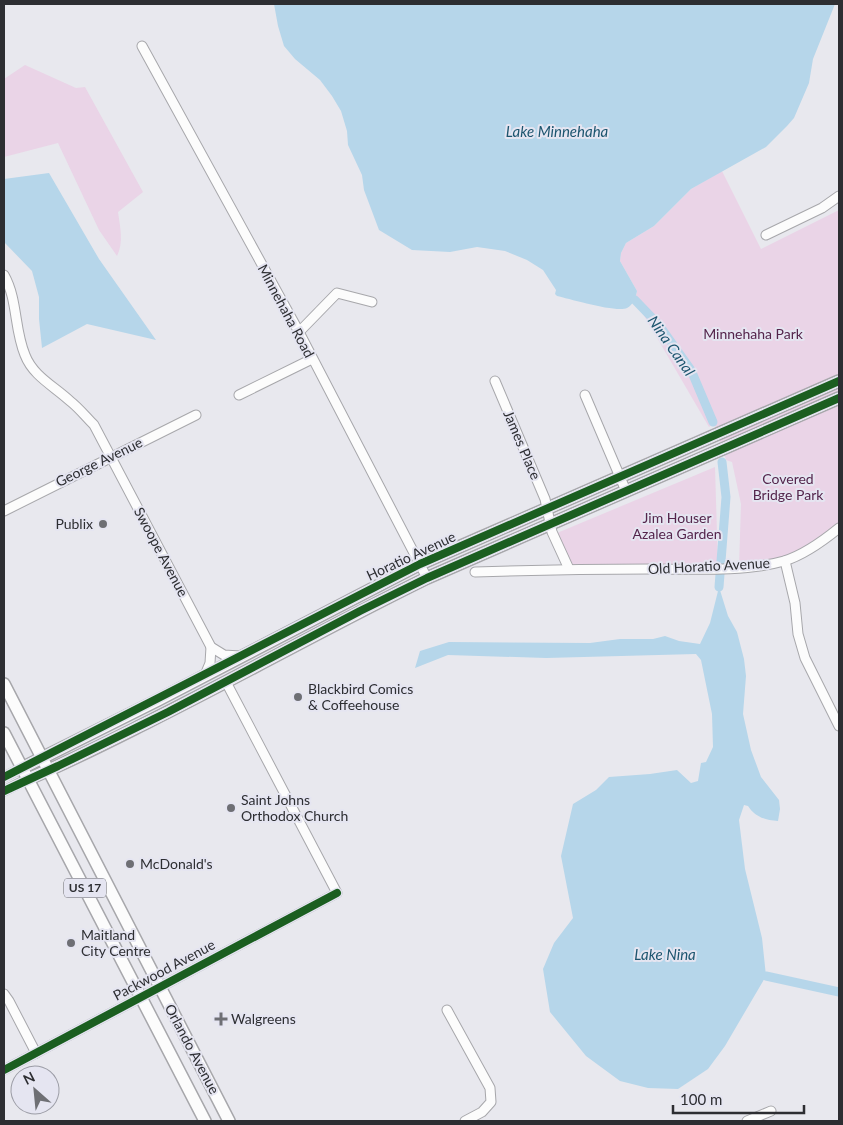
<svg xmlns="http://www.w3.org/2000/svg" width="843" height="1125" viewBox="0 0 843 1125" font-family="Lato,sans-serif">
  <style>
    .green { fill: #ead4e7 }
    .water { fill: #b6d6ea }
    .lines { fill: none; stroke-linecap: round; stroke-linejoin: round }
    .canal { stroke: #b6d6ea; stroke-width: 9 }
    .minor-casing { stroke: #a7a7ab; stroke-width: 11 }
    .major-casing { stroke: #a7a7ab; stroke-width: 14 }
    .minor { stroke: #fcfcfc; stroke-width: 9 }
    .major { stroke: #fcfcfc; stroke-width: 11 }
    .cycleway-casing { stroke: #e5e5f1; stroke-width: 11 }
    .cycleway { stroke: #1b5e20; stroke-width: 8 }
    .poi-dot { fill: #6e6f74; stroke: #e5e5f1; stroke-width: 2 }
    .labels { text-anchor: middle; stroke-width: 4; stroke-linejoin: round; paint-order: stroke }
    .shield { fill: #e5e5f1; stroke: #64656b; stroke-width: 1 }
    .shield-label { font-size: 12px; font-weight: bold; fill: #2d2e32 }
    .street-label { font-size: 14px; fill: #2d2e32; stroke: #e5e5f1 }
    .park-label { font-size: 14px; fill: #54254c; stroke: #e5e5f1 }
    .poi-label { font-size: 14px; fill: #2d2e32; stroke: #e5e5f1; text-anchor: start }
    .water-label { font-size: 15px; font-style: italic; fill: #1d556f; stroke: #e5e5f1 }
  </style>
  <rect width="100%" height="100%" fill="#e8e8ee"/>
  <g class="green">
    <path d="M25 65 76 88 85 87 143 192 118 212C120 227 124 242 117 256L99 230 58 143 4 157V79Z"/>
    <path d="M722 171 761 249 839 210V528L798 556 739 567 741 504 732 462 726 460 714 423 709 427 635 300 637 291 620 261 621 253 626 243 654 226 691 189Z"/>
    <path d="M715 467 718 566H572L557 533Z"/>
  </g>
  <g class="water">
    <path d="M274 4H835L813 59 809 83 794 118 787 126 766 147 691 189 654 226 626 243 621 253 620 261 637 291C636 297 633 305 627 308 617 313 570 299 557 296L555 294 556 290 543 270 527 260 505 251 477 247 450 252 412 250 379 230 364 190 362 175 348 145 347 131 341 111 332 96 320 80 295 59 284 46 278 26Z"/>
    <path d="M49 173 99 259 156 340 87 324 42 348 39 319V297L32 271 4 242V179Z"/>
    <path d="M719 587 728 616 737 632 744 659 746 676 743 714 751 750 761 777 779 800 780 809 778 821C765 820 755 817 748 806L744 805 739 820 745 869 762 938 766 976 725 1046 708 1069 678 1089 648 1088 620 1081 586 1056 550 1012 543 969 554 943 573 918 561 856 573 804 596 790 609 777 650 774 677 770 691 783 698 781 701 763 706 762 713 747 712 714 701 660 696 654 546 658 448 655 415 668 420 651 449 642 590 643 620 639H653L665 636 679 641 700 644 710 623Z"/>
  </g>
  <g class="lines">
    <g class="canal">
      <path d="M635 300 659 325 691 370 713 422"/>
      <path d="M719 587 726 497 722 462"/>
      <path d="M766 976 839 992"/>
    </g>
    <defs>
      <g id="minor">
        <path d="M142 46 299 332 427 578"/>
        <path d="M766 235 822 208 839 196"/>
        <path d="M4 275C18 300 14 329 25 355 33 376 54 386 70 401 79 408 86 417 94 425L211 647 224 655 240 656"/>
        <path d="M299 332 337 293 372 302"/>
        <path d="M495 381 545 499 552 532 569 569"/>
        <path d="M239 395 312 359"/>
        <path d="M585 395 626 491"/>
        <path d="M4 511 196 415"/>
        <path d="M785 561 795 603 798 634 805 658 839 726"/>
        <path d="M475 572C533 570 592 569 651 569 690 569 746 572 784 561 804 555 823 541 839 528"/>
        <path d="M205 675 210 663 211 647"/>
        <path d="M4 777 22 768"/>
        <path d="M4 791 28 779"/>
        <path d="M4 994 9 1001 36 1053"/>
        <path d="M447 1010 490 1088 491 1102 482 1112 465 1121"/>
        <path d="M4 1070 337 893 226 682"/>
        <path d="M747 1121 771 1111"/>
      </g>
      <g id="major">
        <path d="M4 684 229 1121"/>
        <path d="M4 733 205 1121"/>
        <path d="M22 768 158 700 420 564 839 381"/>
        <path d="M28 779C69 762 108 742 148 722 242 675 333 624 427 578L839 398"/>
      </g>
    </defs>
    <use href="#minor" class="minor-casing"/>
    <use href="#major" class="major-casing"/>
    <use href="#minor" class="minor"/>
    <use href="#major" class="major"/>
    <defs>
      <g id="cycleway">
        <path d="M4 777 420 564 839 381"/>
        <path d="M4 791 58 766 168 712 360 611 427 578 839 398"/>
        <path d="M4 1070 337 893"/>
      </g>
    </defs>
    <use href="#cycleway" class="cycleway-casing"/>
    <use href="#cycleway" class="cycleway"/>
  </g>
  <g class="poi-dot">
    <circle cx="103" cy="524" r="5"/>
    <circle cx="298" cy="697" r="5"/>
    <circle cx="231" cy="808" r="5"/>
    <circle cx="130" cy="864" r="5"/>
    <circle cx="71" cy="943" r="5"/>
    <path d="M218.5 1011.5h5v5h5v5h-5v5h-5v-5h-5v-5h5z"/>
  </g>
  <g class="labels">
    <rect class="shield" x="64" y="878.5" width="42" height="19" rx="4"/>
    <g class="shield-label">
      <text x="85" y="892">US 17</text>
    </g>
    <g class="street-label">
      <text transform="translate(286 311) rotate(62)" y="5">Minnehaha Road</text>
      <text transform="translate(522 445) rotate(67)" y="5">James Place</text>
      <text transform="translate(99 462) rotate(-26)" y="5">George Avenue</text>
      <text transform="translate(161 552) rotate(62)" y="5">Swoope Avenue</text>
      <text transform="translate(411 556) rotate(-25)" y="5">Horatio Avenue</text>
      <text transform="translate(709 566) rotate(-3)" y="5">Old Horatio Avenue</text>
      <text transform="translate(164 970) rotate(-28)" y="5">Packwood Avenue</text>
      <text transform="translate(192 1049) rotate(62)" y="5">Orlando Avenue</text>
    </g>
    <g class="park-label">
      <text x="753" y="339">Minnehaha Park</text>
      <text x="788" y="484">Covered<tspan x="788" dy="16">Bridge Park</tspan></text>
      <text x="677" y="523">Jim Houser<tspan x="677" dy="16">Azalea Garden</tspan></text>
    </g>
    <g class="poi-label">
      <text x="93" y="529" text-anchor="end">Publix</text>
      <text x="308" y="694">Blackbird Comics<tspan x="308" dy="16">&amp; Coffeehouse</tspan></text>
      <text x="241" y="805">Saint Johns<tspan x="241" dy="16">Orthodox Church</tspan></text>
      <text x="140" y="869">McDonald's</text>
      <text x="81" y="940">Maitland<tspan x="81" dy="16">City Centre</tspan></text>
      <text x="231" y="1024">Walgreens</text>
    </g>
    <g class="water-label">
      <text x="557" y="137">Lake Minnehaha</text>
      <text transform="translate(671 346) rotate(55)" y="5">Nina Canal</text>
      <text x="665" y="960">Lake Nina</text>
    </g>
  </g>
  <rect width="843" height="1125" fill="none" stroke="#2d2e32" stroke-width="10"/>
  <g transform="translate(35 1090) rotate(333)"><circle r="24" fill="#e5e5f1" stroke="#9b9ca5"/>
  <path d="M0-4L9 19L0 12L-9 19Z" fill="#6e6f74"/>
  <text y="-8" font-size="14" font-weight="bold" text-anchor="middle" fill="#2d2e32">N</text>
  </g>
  <path d="M673 1105v8h131v-8" fill="none" stroke="#2d2e32" stroke-width="2.5"/>
  <text x="680" y="1105" font-size="15" fill="#2d2e32" stroke="#e5e5f1" stroke-width="4" paint-order="stroke">100 m</text>
</svg>
